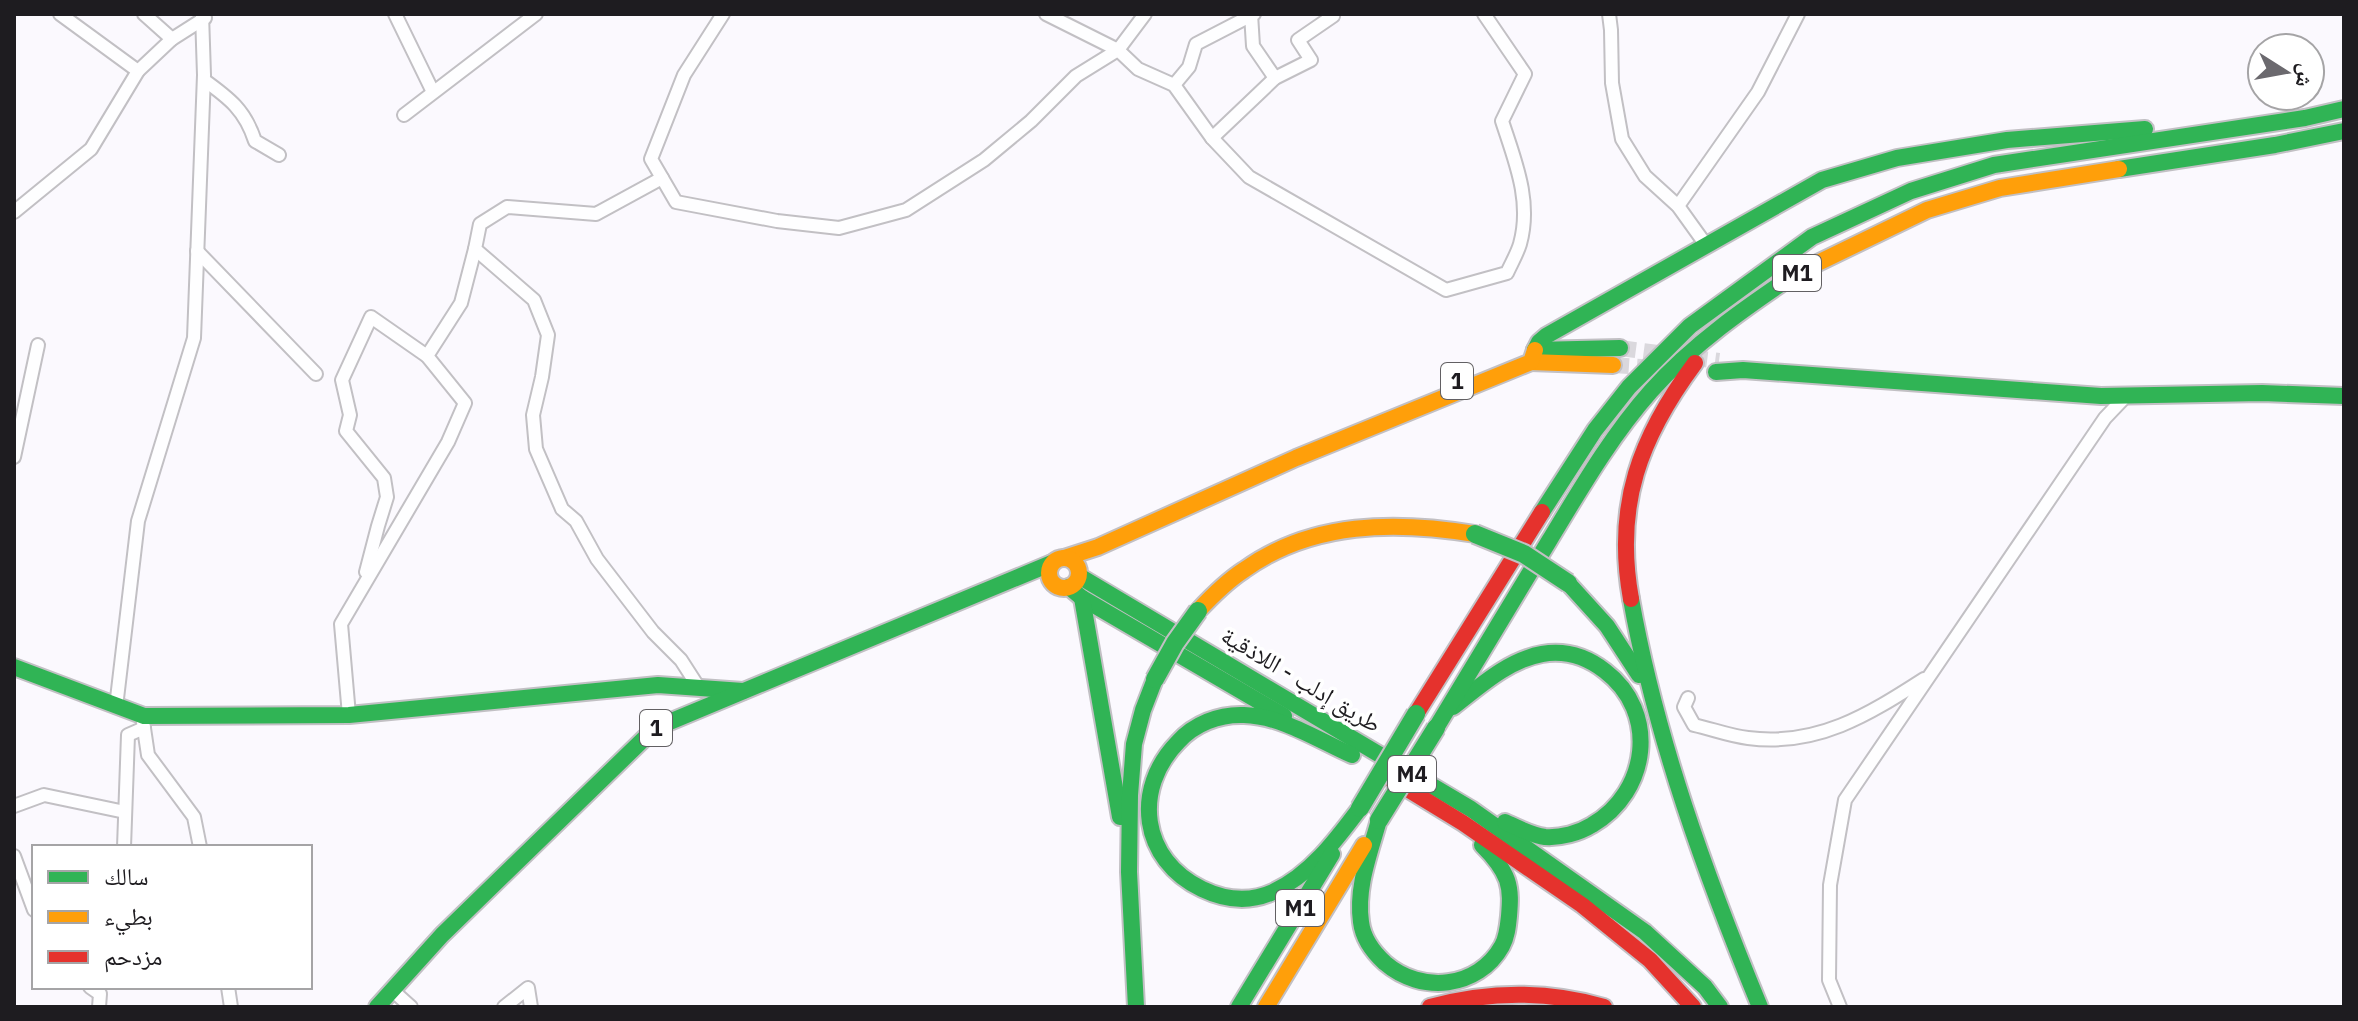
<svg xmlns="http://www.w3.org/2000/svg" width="2358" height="1021" viewBox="0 0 2358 1021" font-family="'IBM Plex Sans','Noto Naskh Arabic',sans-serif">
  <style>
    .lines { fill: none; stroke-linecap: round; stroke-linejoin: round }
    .secondary-tunnel { stroke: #dad8dd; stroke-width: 16; stroke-dasharray: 16 8; stroke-linecap: butt }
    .street-casing { stroke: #c2c0c4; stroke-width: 16 }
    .fast-casing { stroke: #c2c0c4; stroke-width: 20 }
    .slow-casing { stroke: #c2c0c4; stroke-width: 20 }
    .jam-casing { stroke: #c2c0c4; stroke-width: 20 }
    .street { stroke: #fefeff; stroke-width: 12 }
    .fast { stroke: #30b455; stroke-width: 16 }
    .slow { stroke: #ff9f0a; stroke-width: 16 }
    .jam { stroke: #e5322d; stroke-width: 16 }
    .fast-bridge-casing { stroke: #c2c0c4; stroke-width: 22; stroke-linecap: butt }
    .fast-bridge { stroke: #30b455; stroke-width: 18 }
    .labels { text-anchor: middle; stroke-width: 7; stroke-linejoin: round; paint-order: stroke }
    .shield { fill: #fff; stroke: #626063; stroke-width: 2 }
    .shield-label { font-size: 22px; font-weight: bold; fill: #1e1c20 }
    .street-label { font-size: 24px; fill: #1e1c20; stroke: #fff }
  </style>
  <rect width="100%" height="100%" fill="#fbf9fe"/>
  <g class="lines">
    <g class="secondary-tunnel">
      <path d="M1620 348 1719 361"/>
      <path d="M1613 365 1655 368"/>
    </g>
    <defs>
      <g id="street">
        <path d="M60 14 138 71"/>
        <path d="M144 14 172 39"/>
        <path d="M395 14 433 92"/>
        <path d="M723 14 684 75 651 159 676 202 777 221 839 228 906 210 984 160 1031 121 1076 76 1118 50 1145 14"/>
        <path d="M1046 14 1118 50 1138 69 1174 85 1212 138 1249 177 1446 290 1507 273C1511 264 1517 254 1520 244 1532 201 1515 161 1502 121L1525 74 1484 14"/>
        <path d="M1251 14 1253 46 1275 78"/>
        <path d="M1609 14 1611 30 1612 83 1622 139 1645 176 1678 206 1706 245"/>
        <path d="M204 80C229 98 245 110 255 141L279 155"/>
        <path d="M1174 85 1189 67 1196 44 1254 14"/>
        <path d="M404 115 536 14"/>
        <path d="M1212 138 1275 78 1311 60 1298 40 1333 16 1332 14"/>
        <path d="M662 178 596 214 507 207 480 224 475 249 534 300 548 335 542 377 533 415 536 449 562 509 576 521 597 559 653 632 681 660 699 688"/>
        <path d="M1678 206 1758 92 1798 14"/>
        <path d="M14 212 91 149 138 71 172 39 205 18"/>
        <path d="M197 251 316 374"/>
        <path d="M14 457 38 345"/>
        <path d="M366 572 378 526 387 497 384 478 346 431 350 415 342 380 371 317 427 356"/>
        <path d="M1688 698 1684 707 1694 725C1712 729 1730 736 1748 738 1817 747 1868 715 1924 679"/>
        <path d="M116 707 138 521 194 338 204 75 202 14"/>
        <path d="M142 715 148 755 194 817 200 847"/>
        <path d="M349 715 341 624 448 442 465 403 427 356 461 303 475 249"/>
        <path d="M14 806 44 795 125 812"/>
        <path d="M124 847 128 735 144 728"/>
        <path d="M14 856 34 910"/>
        <path d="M90 987 100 994 99 1007"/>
        <path d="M228 987 231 1007"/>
        <path d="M392 990 411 1007"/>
        <path d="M504 1007 528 988 531 1007"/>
        <path d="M1840 1007 1829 980 1830 885 1845 800 2105 418 2126 396"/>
      </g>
      <g id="fast">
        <path d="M2119 169 2275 145 2344 131"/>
        <path d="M1535 350 1620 348"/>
        <path d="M1535 350 1539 342 1546 336 1822 180 1897 158 2007 140 2145 129"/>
        <path d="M1716 372 1743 370 2101 396 2262 393 2344 396"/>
        <path d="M1542 512 1595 430 1629 387 1690 326 1812 237 1911 191 1994 165 2305 118 2344 109"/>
        <path d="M1079 576 1471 809 1645 932 1705 987 1720 1007"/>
        <path d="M1568 583 1607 626 1639 675"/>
        <path d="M1069 587 1082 598 1284 716"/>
        <path d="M1082 598 1120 817"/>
        <path d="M1631 599C1656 739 1706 876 1760 1007"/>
        <path d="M14 667 144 716 349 715 658 685 743 691"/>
        <path d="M1453 707C1479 687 1508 660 1542 654 1565 650 1587 657 1605 671 1659 712 1649 792 1592 825 1579 833 1561 838 1545 837 1531 835 1518 828 1505 822"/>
        <path d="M1436 728C1474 666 1511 603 1549 541 1580 490 1611 436 1651 391 1693 344 1745 308 1797 273"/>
        <path d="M1352 755C1318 740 1282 716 1244 715 1219 714 1194 724 1178 742 1132 789 1141 860 1202 889 1225 900 1249 903 1273 892 1310 875 1336 840 1360 808"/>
        <path d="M1379 820C1370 853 1356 887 1361 922 1363 939 1373 952 1385 963 1421 994 1478 989 1502 946 1507 937 1508 926 1509 916 1510 904 1511 892 1507 880 1502 866 1492 855 1482 845"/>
        <path d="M377 1007 442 935 655 728 1052 563"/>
        <path d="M1136 1007 1129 872 1130 795 1134 744 1143 710 1155 679"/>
        <path d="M1239 1007 1332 854"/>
      </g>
      <g id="slow">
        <path d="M1797 273 1927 210 2000 188 2119 169"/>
        <path d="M1531 362 1613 365"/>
        <path d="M1064 558 1098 547 1296 458 1531 362 1535 350"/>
        <circle cx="1064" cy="573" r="15"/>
        <path d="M1198 611C1212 596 1227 581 1244 570 1312 521 1396 521 1475 534"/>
        <path d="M1266 1007 1364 845"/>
      </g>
      <g id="jam">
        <path d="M1631 599C1614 505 1640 437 1695 363"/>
        <path d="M1416 714 1542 512"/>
        <path d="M1386 776 1463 823 1582 905 1650 960 1693 1007"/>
        <path d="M1430 1007C1489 991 1546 990 1604 1007"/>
      </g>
    </defs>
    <use href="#street" class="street-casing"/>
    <use href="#fast" class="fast-casing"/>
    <use href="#slow" class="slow-casing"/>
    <use href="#jam" class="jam-casing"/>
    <use href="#street" class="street"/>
    <use href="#fast" class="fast"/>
    <use href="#slow" class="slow"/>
    <use href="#jam" class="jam"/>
    <defs>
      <g id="fast-bridge">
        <path d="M1475 534 1524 554 1568 583"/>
        <path d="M1155 679 1175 643 1198 611"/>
        <path d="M1360 808 1416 714"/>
        <path d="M1379 820 1436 728"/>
      </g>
    </defs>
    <use href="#fast-bridge" class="fast-bridge-casing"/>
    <use href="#fast-bridge" class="fast-bridge"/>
  </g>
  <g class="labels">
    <g class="shield">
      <rect x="1773" y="255" width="48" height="36" rx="6"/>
      <rect x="1441" y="363" width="32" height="36" rx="6"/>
      <rect x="640" y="710" width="32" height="36" rx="6"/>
      <rect x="1388" y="756" width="48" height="36" rx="6"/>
      <rect x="1276" y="890" width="48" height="36" rx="6"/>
    </g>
    <g class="shield-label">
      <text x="1797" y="281">M1</text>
      <text x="1457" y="389">1</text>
      <text x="656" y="736">1</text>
      <text x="1412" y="782">M4</text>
      <text x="1300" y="916">M1</text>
    </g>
    <g class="street-label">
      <text transform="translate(1301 680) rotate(31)" y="8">طريق إدلب - اللاذقية</text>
    </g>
  </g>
  <rect width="2358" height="1021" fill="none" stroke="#1e1c20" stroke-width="32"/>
  <rect x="32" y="845" width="280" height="144" fill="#ffffff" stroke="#a5a4a6" stroke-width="2"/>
  <rect x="48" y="871" width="40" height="12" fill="#30b455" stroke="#a5a4a6" stroke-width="2"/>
  <text x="104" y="885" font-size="24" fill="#1e1c20">سالك</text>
  <rect x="48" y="911" width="40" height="12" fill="#ff9f0a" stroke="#a5a4a6" stroke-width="2"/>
  <text x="104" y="925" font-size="24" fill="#1e1c20">بطيء</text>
  <rect x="48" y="951" width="40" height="12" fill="#e5322d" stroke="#a5a4a6" stroke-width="2"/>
  <text x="104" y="965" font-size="24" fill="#1e1c20">مزدحم</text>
  <g transform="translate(2286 72) rotate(101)"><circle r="38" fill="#ffffff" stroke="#a5a4a6" stroke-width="2"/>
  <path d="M0-6L14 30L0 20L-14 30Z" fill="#6b696e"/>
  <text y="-12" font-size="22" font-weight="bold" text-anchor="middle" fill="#1e1c20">ش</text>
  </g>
</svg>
